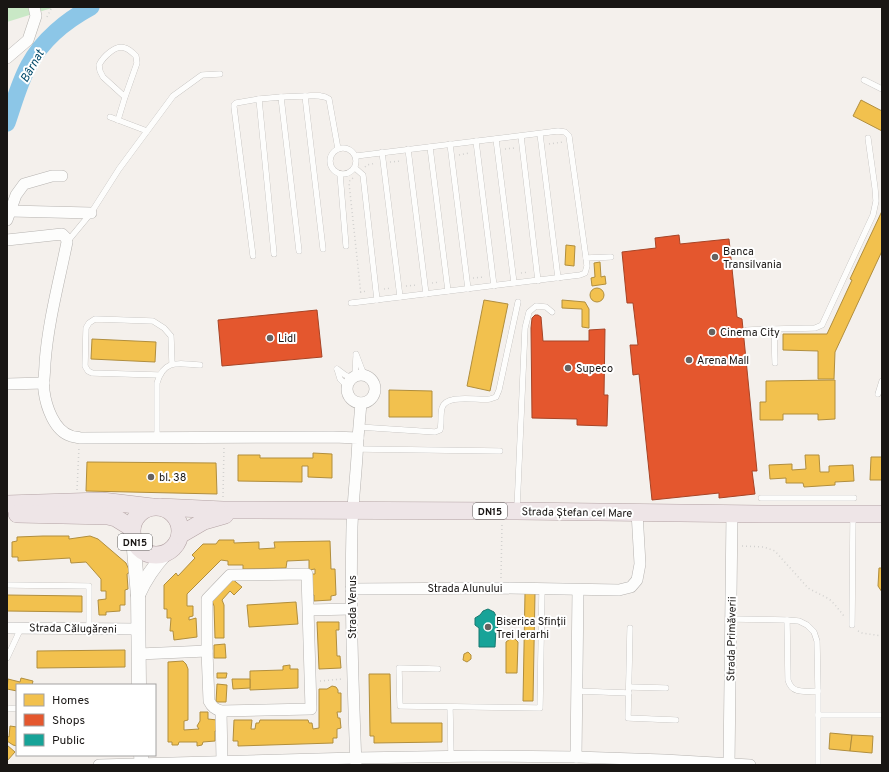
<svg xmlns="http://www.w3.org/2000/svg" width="889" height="772" viewBox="0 0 889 772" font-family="Overpass,sans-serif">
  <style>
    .green { fill: #c9e8c6 }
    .homes { fill: #f2c14e; stroke: #b18e3d }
    .shops { fill: #e4572e; stroke: #a74426 }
    .public { fill: #17a398; stroke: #187970 }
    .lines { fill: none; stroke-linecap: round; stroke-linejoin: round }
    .river { stroke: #8cc6e7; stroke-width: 17 }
    .service-casing { stroke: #b6b3b0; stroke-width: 6 }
    .minor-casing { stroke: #b6b3b0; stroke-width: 12 }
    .tertiary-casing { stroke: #b6b3b0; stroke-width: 15 }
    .primary-casing { stroke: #b3a2a4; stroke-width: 18 }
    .path { stroke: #d2d1cf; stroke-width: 1.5; stroke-dasharray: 1 3; stroke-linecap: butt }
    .service { stroke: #fdfdfc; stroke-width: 5.5 }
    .minor { stroke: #fdfdfc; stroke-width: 11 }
    .tertiary { stroke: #fdfdfc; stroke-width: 14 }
    .primary { stroke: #eee5e7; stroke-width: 17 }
    .poi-dot { fill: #666260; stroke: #fff; stroke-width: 1.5 }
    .labels { text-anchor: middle; stroke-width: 4; stroke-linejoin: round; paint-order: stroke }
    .shield { fill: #fff; stroke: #5e5c5a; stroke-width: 1 }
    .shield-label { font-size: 10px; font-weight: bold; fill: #191614 }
    .poi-label { font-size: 11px; fill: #191614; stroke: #fff; text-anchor: start }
    .street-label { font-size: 11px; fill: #191614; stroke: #fff }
    .water-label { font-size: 12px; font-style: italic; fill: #004969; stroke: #fff }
  </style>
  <rect width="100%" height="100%" fill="#f4f0ec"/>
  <path class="green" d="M7 7H55L7 22Z"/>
  <g class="homes">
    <path d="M861 100 882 111V131L853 116Z"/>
    <path d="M882 211V251L835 352 834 379H818V351L783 350V334H827L852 280 850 279Z"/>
    <path d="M566 245 575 246 574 266 565 265Z"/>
    <path d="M600 262 601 277 605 276 606 284 592 286 591 278 595 277 594 263Z"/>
    <circle cx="597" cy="295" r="7"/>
    <path d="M484 300 508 304 490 391 467 386Z"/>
    <path d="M562 300 585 302 589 309V328L582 327V309L562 308Z"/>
    <path d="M92 339 156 342 155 362 91 359Z"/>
    <path d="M835 380V419L818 420V414H783V420H760V402H766V381Z"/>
    <path d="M389 390 432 391V417H389Z"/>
    <path d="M313 453 332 454V478L308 477V466H302V482L238 481V455H260V458H313Z"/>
    <path d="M805 455H819L820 472H829V466L853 465 854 481 835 482V485L804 487 803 483H786V478L770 479 769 465 792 464V470L806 469Z"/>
    <path d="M871 457H882V480H870Z"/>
    <path d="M87 462 216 463 217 494 86 491Z"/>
    <path d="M43 536H69V539L90 536 98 539 126 563 130 572 127 574 128 589 125 590V605H120V611L106 612V615H99L98 600 106 599V591H101V579L86 562 71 563 70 558 18 561V557H12V542L17 541V537Z"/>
    <path d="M219 540H234V543L259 542V549L275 548 274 542 330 541 331 569H335L336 595 331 596V600L314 601V595H311V574H315V569L309 570V560L287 561 286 568 243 569V565H228V561L221 560 187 594V606H193V616L189 617V620L196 618 197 637 174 640 173 631H170L171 618H167V609H164V585L176 573 178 576 195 558 192 555 203 544H216Z"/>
    <path d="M879 568H882V592L878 586Z"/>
    <path d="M231 578 242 587 234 595 230 591 222 600 224 605V638H215L214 606 211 598Z"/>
    <path d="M525 593H535L533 701H523Z"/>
    <path d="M7 595 82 596V612L7 611Z"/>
    <path d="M296 602 298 624 249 627 247 605Z"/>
    <path d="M317 622H339V630H336L337 656H340L341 668 319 669Z"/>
    <path d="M510 639H515L518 642 517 673H506V642Z"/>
    <path d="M225 644 226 658H214V645Z"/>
    <path d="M125 650V667L37 668V651Z"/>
    <path d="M468 652 471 655V659L467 662 463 660 464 654Z"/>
    <path d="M183 661 186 664 188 669V720L184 721V730L199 729 197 726 200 721V712H208V719L217 720V731H215V741L203 742 202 745 197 746V742H179L178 745H172V742H168V662Z"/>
    <path d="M290 665V669H298V688L250 690V671L283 670V666Z"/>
    <path d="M217 673H227L226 678H217Z"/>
    <path d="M369 674H390L391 723H442V742L374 743V736H370Z"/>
    <path d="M21 678 33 681 32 685H17V691L7 689 8 679 20 682Z"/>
    <path d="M232 679H250V688L233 689Z"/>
    <path d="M217 684 227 685 226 702H216Z"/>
    <path d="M332 686 336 687 338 690V693H341V712H337L338 718H340L341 728 337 729V738H333V743L238 746V741H233L234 720H252L251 729H255L256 723H259L260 720H308L309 723H312L313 729 319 728V689H327Z"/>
    <path d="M10 726 17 727V746L13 745 7 741V736L9 737Z"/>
    <path d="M830 733 852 735 850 751 829 749Z"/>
    <path d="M852 735 873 736 872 753 850 751Z"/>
    <path d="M7 745 15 752 7 761Z"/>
  </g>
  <g class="shops">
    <path d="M679 235 680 244 729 239 737 317 742 319 757 471H752L755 494 719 498V493L652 500 639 374 633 375 630 345H638L633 303H627L622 252 656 248 655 238Z"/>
    <path d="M317 310 322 357 222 366 218 320Z"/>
    <path d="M535 315H538L541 317 543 341H589V330L605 329 604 395H608L607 426 577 425V419L532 418 531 328 532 318Z"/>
  </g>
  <path class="public" d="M488 609 494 612 496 616 499 619V626L496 629 495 647H479V628L475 625V618L480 615 483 611Z"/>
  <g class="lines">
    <path class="river" d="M7 123C14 103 19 83 29 65 42 40 67 20 91 7"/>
    <defs>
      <g id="service">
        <path d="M864 80 882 89"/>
        <path d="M305 96C313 96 322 94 329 99L338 149"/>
        <path d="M281 97 305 96 323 249"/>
        <path d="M259 99 281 97 299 251"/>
        <path d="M110 117 147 131"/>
        <path d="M118 120 125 97 137 63 136 56C133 53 129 49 125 48 116 44 103 57 99 65L100 71 103 77 125 97"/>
        <path d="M540 134 558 278"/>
        <path d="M521 136 538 281"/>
        <path d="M496 139 514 283"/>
        <path d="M476 141 494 286"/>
        <path d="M450 144 468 289"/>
        <path d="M430 147 448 291"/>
        <circle cx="343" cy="161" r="13"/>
        <path d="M408 149 426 294"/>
        <path d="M382 152 400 297"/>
        <path d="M356 156 558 131 565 132 569 136 586 258"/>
        <path d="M355 168 363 175 377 300"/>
        <path d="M340 174 346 246"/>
        <path d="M67 242 91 213 119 169 173 96 202 75 220 74"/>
        <path d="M253 256 234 107V105L236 103 259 99 274 254"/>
        <path d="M351 303 580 275 585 273 587 266 586 258 611 257"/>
        <path d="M747 330 774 329"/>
        <path d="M356 354 364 375"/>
        <path d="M775 363 774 329 815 328 822 325 873 215 876 201 875 188 868 138"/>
        <path d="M337 369 340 379 347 386"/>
        <path d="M337 369 345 375 352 378"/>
        <path d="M159 375 92 373 88 371 85 366 86 328 89 323 95 319 153 321 164 328 171 336 172 364"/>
        <path d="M355 376 356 356"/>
        <path d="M878 394 882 381"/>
        <path d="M359 427 435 432 440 430C442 423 440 415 442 408 446 393 479 401 490 399 490 399 496 397 496 397L499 390 518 302"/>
        <path d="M157 437V383C164 358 179 364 200 365"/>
        <path d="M357 449 500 451"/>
        <path d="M761 498H854"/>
        <path d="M517 509 525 328 529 312 536 306 546 307 552 312"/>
        <path d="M7 585 89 586V629"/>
        <path d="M731 619 787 620 788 680C792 695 806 691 818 691V715H882"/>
        <path d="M787 620 799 621 807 625 814 632 817 641 818 691"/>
        <path d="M852 625 853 516"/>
        <path d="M630 628 628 718 676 720"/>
        <path d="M7 658 21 628"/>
        <path d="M438 669 399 668 400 706 540 708 542 589"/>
        <path d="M629 687 666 688"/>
        <path d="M577 691 629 693"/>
        <path d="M450 707 451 756"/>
        <path d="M7 709 17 708"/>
        <path d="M818 715V765"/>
      </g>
      <g id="minor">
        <path d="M7 58 28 40 36 16 34 7"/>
        <path d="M10 211 91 213"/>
        <path d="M7 220 16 195 24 184 52 176H62"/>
        <path d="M7 240 62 234 66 238 67 242C59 282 48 322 45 363 45 372 43 382 44 391 46 406 54 431 71 436 73 437 77 437 80 438L333 437 358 438C357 468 353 497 352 527 350 606 353 686 356 765"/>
        <circle cx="361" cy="389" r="14"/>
        <path d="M7 384 44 383"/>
        <path d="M358 438 361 403"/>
        <path d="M307 574 311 709 221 711C215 709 212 707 209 701L207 651V599L230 575Z"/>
        <path d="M351 589 501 588 619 590 631 587 637 580 640 564 637 512"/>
        <path d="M309 610 351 609"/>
        <path d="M7 628 138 629"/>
        <path d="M139 654 207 651"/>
        <path d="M221 711 222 761"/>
        <path d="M576 757 578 590"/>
        <path d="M99 765 355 758 478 756 576 757 664 760 750 765"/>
        <path d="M729 765 732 513"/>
      </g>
      <g id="tertiary">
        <path d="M133 538 138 596 139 685"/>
        <path d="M138 595C145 579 154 566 166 553"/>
        <path d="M141 755 142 765"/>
      </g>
      <g id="primary">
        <path d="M7 504 102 501 152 507"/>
        <circle cx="156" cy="531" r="24"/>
        <path d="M160 507 223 510 517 511 762 514H882"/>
        <path d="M17 514 108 516 116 518 132 528"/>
        <path d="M180 535 204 521 225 515"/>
      </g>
    </defs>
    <use href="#service" class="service-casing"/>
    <use href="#minor" class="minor-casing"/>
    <use href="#tertiary" class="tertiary-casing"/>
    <use href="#primary" class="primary-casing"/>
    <g class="path">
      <path d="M47 17 52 7"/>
      <path d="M549 144 563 142"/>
      <path d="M505 149 515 148"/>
      <path d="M459 155 469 153"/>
      <path d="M390 162 402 161"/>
      <path d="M365 167 367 165 376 163"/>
      <path d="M353 178 350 180 349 183 361 295"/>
      <path d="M521 273 529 272"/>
      <path d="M473 278 485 277"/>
      <path d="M432 283 440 282"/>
      <path d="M406 286 418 285"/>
      <path d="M384 289 392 288"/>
      <path d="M360 292 368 291"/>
      <path d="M77 490 79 447"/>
      <path d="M223 497 224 447"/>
      <path d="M742 546 764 547 775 551 808 588C815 592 822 595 829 599 835 604 839 610 844 616"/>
      <path d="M501 578 502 524"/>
      <path d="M858 631 862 633 882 636"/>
      <path d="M320 681 342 679"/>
    </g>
    <use href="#service" class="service"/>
    <use href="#minor" class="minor"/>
    <use href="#tertiary" class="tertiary"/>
    <use href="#primary" class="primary"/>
  </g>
  <g class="poi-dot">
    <circle cx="715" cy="257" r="4"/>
    <circle cx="712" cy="332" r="4"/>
    <circle cx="270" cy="338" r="4"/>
    <circle cx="689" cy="360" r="4"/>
    <circle cx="568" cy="368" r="4"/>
    <circle cx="151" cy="477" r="4"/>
    <circle cx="488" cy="627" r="4"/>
  </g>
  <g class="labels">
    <g class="shield">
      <rect x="473" y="503" width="34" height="16" rx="3"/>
      <rect x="118" y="534" width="34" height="16" rx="3"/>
    </g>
    <g class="shield-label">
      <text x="490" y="515">DN15</text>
      <text x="135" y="546">DN15</text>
    </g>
    <g class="poi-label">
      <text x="723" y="255">Banca<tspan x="723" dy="13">Transilvania</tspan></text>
      <text x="720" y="336">Cinema City</text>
      <text x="278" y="342">Lidl</text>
      <text x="697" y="364">Arena Mall</text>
      <text x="576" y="372">Supeco</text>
      <text x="159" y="481">bl. 38</text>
      <text x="496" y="625">Biserica Sfinții<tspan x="496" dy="13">Trei Ierarhi</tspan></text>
    </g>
    <g class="street-label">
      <text transform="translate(577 512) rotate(1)" y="4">Strada Ștefan cel Mare</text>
      <text x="465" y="592">Strada Alunului</text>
      <text transform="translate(352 607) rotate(-90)" y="4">Strada Venus</text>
      <text transform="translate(73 628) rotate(1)" y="4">Strada Călugăreni</text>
      <text transform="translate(731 639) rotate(-89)" y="4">Strada Primăverii</text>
    </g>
    <g class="water-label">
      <text transform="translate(32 66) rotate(-60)" y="4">Bârnat</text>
    </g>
  </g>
  <rect width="889" height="772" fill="none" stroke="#191614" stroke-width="16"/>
  <rect x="16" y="684" width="140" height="72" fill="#ffffff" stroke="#a3a2a1"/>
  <rect x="24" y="694" width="20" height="12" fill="#f2c14e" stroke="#a3a2a1"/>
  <text x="52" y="704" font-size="12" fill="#191614">Homes</text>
  <rect x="24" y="714" width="20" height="12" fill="#e4572e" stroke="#a3a2a1"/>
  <text x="52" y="724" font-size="12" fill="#191614">Shops</text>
  <rect x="24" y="734" width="20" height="12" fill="#17a398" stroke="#a3a2a1"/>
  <text x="52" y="744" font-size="12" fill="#191614">Public</text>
</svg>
